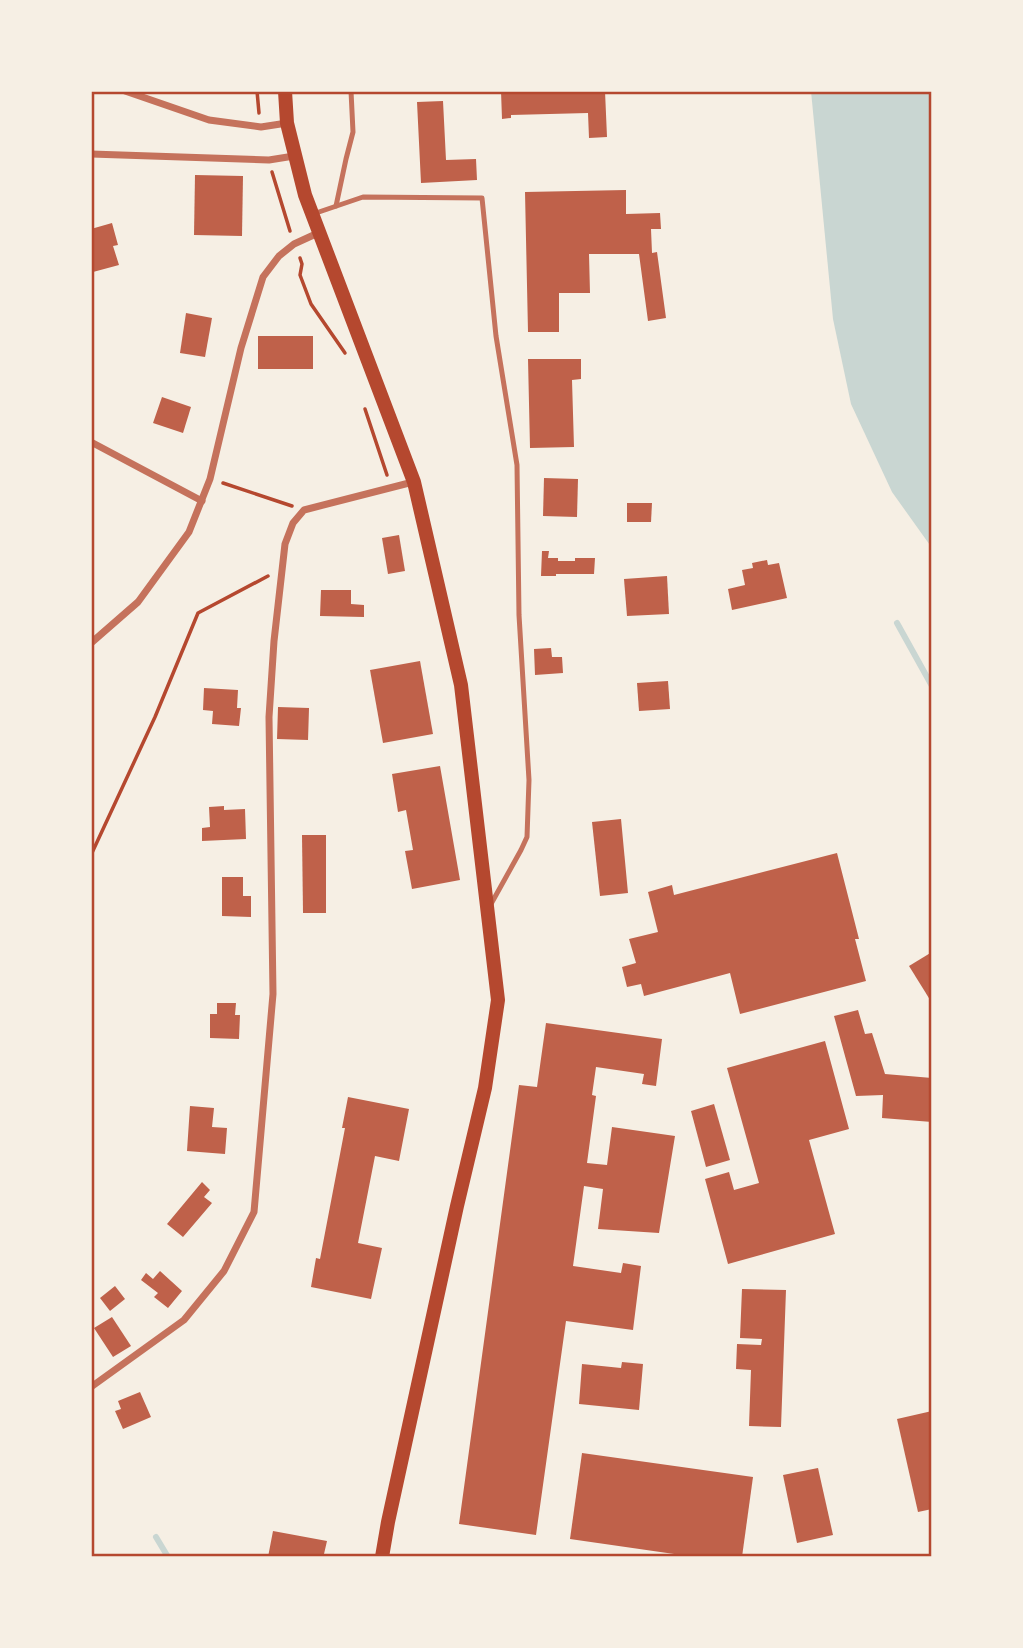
<svg xmlns="http://www.w3.org/2000/svg" width="1023" height="1648" viewBox="0 0 1023 1648" font-family="'PT Serif',serif">
  <style>
    .water { fill: #c9d6d2 }
    .lines { fill: none; stroke-linecap: round; stroke-linejoin: round }
    .stream { stroke: #c9d6d2; stroke-width: 6 }
    .building { fill: #bf614a }
    .path { stroke: #b5482f; stroke-width: 3.5 }
    .service { stroke: #c5725c; stroke-width: 5 }
    .minor { stroke: #c5725c; stroke-width: 7 }
    .secondary { stroke: #b5482f; stroke-width: 14 }
    .neatline { fill: none; stroke: #b5482f; stroke-width: 2.5 }
  </style>
  <rect width="100%" height="100%" fill="#f6efe4"/>
  <path class="water" d="M811 91H932V548L892 492 851 404 833 319Z"/>
  <g class="lines">
    <g class="stream">
      <path d="M897 623 932 686"/>
      <path d="M156 1537 168 1557"/>
    </g>
  </g>
  <g class="building">
    <path d="M501 91H605L607 137 589 138 588 113 511 115V118L502 119Z"/>
    <path d="M443 101 446 160 476 159 477 180 421 183 417 102Z"/>
    <path d="M195 175 243 176 242 236 194 235Z"/>
    <path d="M626 190V214L660 213 661 229H651L652 253 657 252 666 318 648 321 639 254H589L590 293H559V332H528L525 192Z"/>
    <path d="M112 223 118 245 113 246 119 265 93 272 91 267V229Z"/>
    <path d="M186 313 212 318 205 357 180 353Z"/>
    <rect x="258" y="336" width="55" height="33"/>
    <path d="M528 359H581V379L572 380 574 447 530 448Z"/>
    <path d="M162 397 191 407 183 433 153 423Z"/>
    <path d="M544 478 578 479 577 517 543 516Z"/>
    <path d="M627 503H652L651 522H627Z"/>
    <path d="M399 535 405 571 388 574 382 538Z"/>
    <path d="M542 551H549L548 558H558V561H575V558H595L594 574H556V576H541Z"/>
    <path d="M767 560 768 565 779 563 787 598 732 610 728 589 745 585 742 570 753 568 752 563Z"/>
    <path d="M667 576 669 614 627 616 624 579Z"/>
    <path d="M321 590H351V604L364 605V617L320 616Z"/>
    <path d="M551 648 552 657H562L563 673 535 675 534 649Z"/>
    <path d="M420 661 433 734 383 743 370 670Z"/>
    <path d="M668 681 670 709 639 711 637 683Z"/>
    <path d="M204 688 238 690 237 708H241L239 726 212 724 213 711 203 710Z"/>
    <path d="M278 707 309 708 308 740 277 739Z"/>
    <path d="M440 766 460 880 412 889 405 851 413 850 406 810 398 812 392 774Z"/>
    <path d="M224 806V810L245 809 246 839 202 841V828L210 827 209 807Z"/>
    <path d="M621 819 628 893 600 896 592 822Z"/>
    <path d="M302 835H326V913H303Z"/>
    <path d="M837 853 859 939H855L866 981 740 1014 730 973 644 996 641 984 627 987 622 967 636 963 629 939 658 932 648 892 672 885 674 895Z"/>
    <path d="M222 877H243V896H251V917L222 916Z"/>
    <path d="M932 952V1003L909 966Z"/>
    <path d="M217 1003H236L235 1015H240L239 1039 210 1038V1014H217Z"/>
    <path d="M858 1010 865 1034 872 1033 885 1074 932 1078V1122L882 1118 883 1095 856 1096 834 1016Z"/>
    <path d="M546 1023 662 1039 656 1086 642 1084 644 1074 596 1067 592 1095 596 1096 587 1163 607 1165 612 1127 675 1136 659 1233 598 1229 603 1189 584 1186 573 1266 621 1273 623 1263 641 1266 633 1330 566 1321 536 1535 459 1524 519 1085 537 1087Z"/>
    <path d="M825 1041 849 1129 809 1140 835 1234 728 1264 705 1179 729 1172 734 1190 759 1183 727 1068Z"/>
    <path d="M348 1097 409 1109 399 1161 375 1156 358 1243 382 1248 371 1299 311 1287 316 1258 320 1259 345 1128H342Z"/>
    <path d="M714 1104 730 1160 706 1167 691 1111Z"/>
    <path d="M190 1106 214 1108 212 1127 227 1128 225 1154 187 1151Z"/>
    <path d="M202 1182 210 1190 204 1197 212 1203 183 1237 167 1224Z"/>
    <path d="M160 1271 182 1291 168 1308 154 1297 158 1293 141 1280 146 1273 153 1279Z"/>
    <path d="M115 1286 125 1299 110 1311 100 1298Z"/>
    <path d="M742 1289 786 1290 781 1427 749 1426 751 1370 736 1369 737 1344 761 1345 762 1339 740 1338Z"/>
    <path d="M112 1317 131 1346 113 1357 94 1328Z"/>
    <path d="M622 1362 643 1364 639 1410 579 1404 582 1364 621 1368Z"/>
    <path d="M140 1392 151 1417 123 1429 115 1411 121 1409 118 1401Z"/>
    <path d="M932 1411V1509L918 1512 897 1419Z"/>
    <path d="M582 1453 753 1477 742 1557H695L570 1539Z"/>
    <path d="M818 1468 833 1535 797 1543 783 1475Z"/>
    <path d="M273 1531 327 1541 324 1554 331 1555V1557H268Z"/>
  </g>
  <g class="lines">
    <g class="path">
      <path d="M257 91 259 113"/>
      <path d="M272 172 290 231"/>
      <path d="M300 258 302 264 300 275 311 304 345 353"/>
      <path d="M365 409 387 475"/>
      <path d="M223 483 292 506"/>
      <path d="M91 855 155 717 198 613 268 576"/>
    </g>
    <g class="service">
      <path d="M336 206 346 159 353 132 351 91"/>
      <path d="M313 214 363 197 482 198 496 336 517 465 519 615 529 780 527 837 521 850 491 904"/>
    </g>
    <g class="minor">
      <path d="M125 91 209 120 261 127 287 123"/>
      <path d="M91 154 269 160 294 156"/>
      <path d="M91 442 202 501"/>
      <path d="M91 643 138 602 189 532 210 479 241 348 263 277 279 256 294 244 318 233"/>
      <path d="M91 1387 184 1320 224 1271 254 1212 273 994 269 717 274 641 285 544 293 523 304 510 413 482"/>
    </g>
    <path class="secondary" d="M285 91 287 123 305 195 414 482 461 685 498 1000 485 1088 457 1206 388 1522 382 1557"/>
  </g>
  <rect width="1023" height="1648" fill="none" stroke="#f6efe4" stroke-width="186"/>
  <rect x="93" y="93" width="837" height="1462" class="neatline"/>
</svg>
